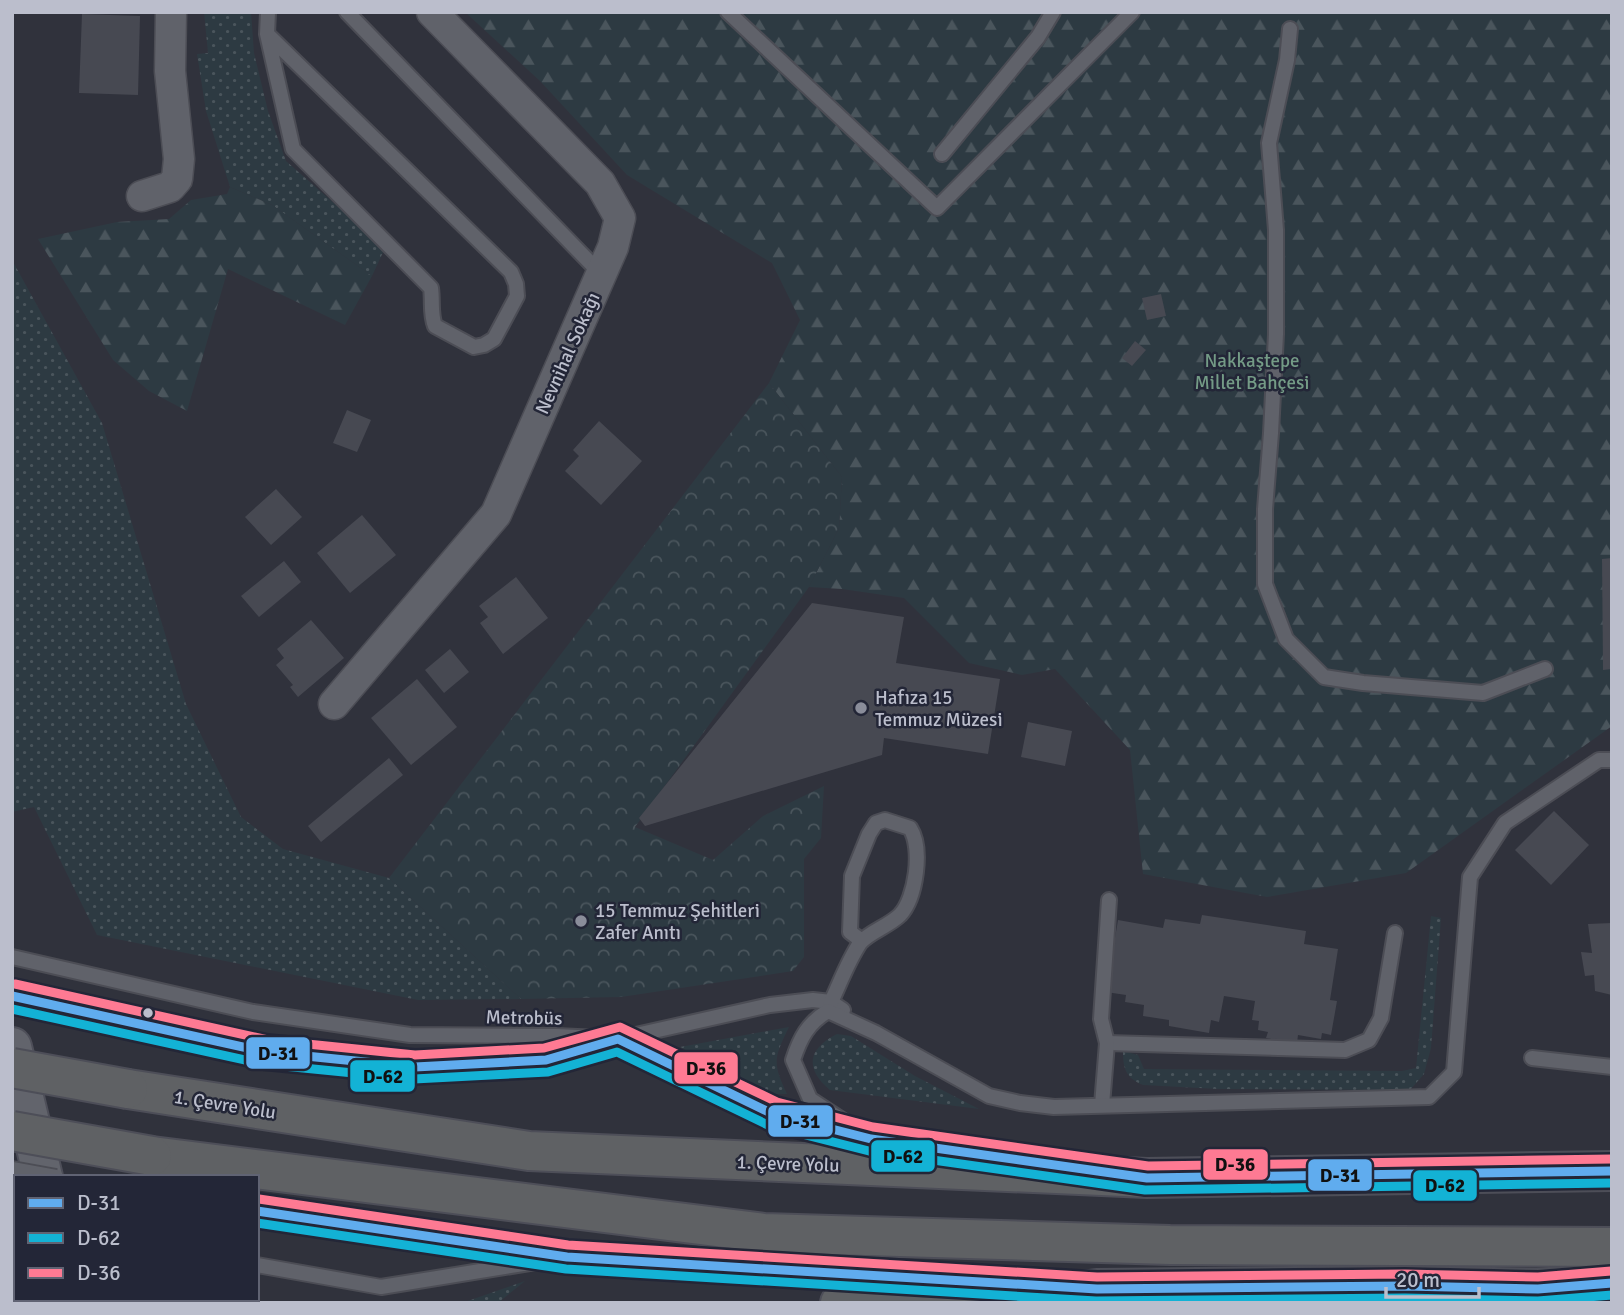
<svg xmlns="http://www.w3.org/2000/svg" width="1624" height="1315" viewBox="0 0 1624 1315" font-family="Signika,sans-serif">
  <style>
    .grass { fill: url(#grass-dots) }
    .forest { fill: url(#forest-firs) }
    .park { fill: url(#park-crowns) }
    .building { fill: #474952 }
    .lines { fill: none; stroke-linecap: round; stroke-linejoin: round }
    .lane-casing { stroke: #4c4d55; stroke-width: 18 }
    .street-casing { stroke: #4c4d55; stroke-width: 33 }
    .primary-casing { stroke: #4e4f59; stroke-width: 42 }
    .highway-casing { stroke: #4d4e58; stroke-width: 42 }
    .lane { stroke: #60626a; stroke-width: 14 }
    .street { stroke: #60626a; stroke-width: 30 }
    .primary { stroke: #62646c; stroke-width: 38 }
    .highway { stroke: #5f6164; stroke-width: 38 }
    .lane-bridge-casing { stroke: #4c4d55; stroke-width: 18; stroke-linecap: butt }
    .highway-bridge-casing { stroke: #4d4e58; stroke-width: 42; stroke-linecap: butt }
    .lane-bridge { stroke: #60626a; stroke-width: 14 }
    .highway-bridge { stroke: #5f6164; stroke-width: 38 }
    .bus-1-casing { stroke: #232637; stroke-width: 14 }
    .bus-2-casing { stroke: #232637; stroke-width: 14 }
    .bus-3-casing { stroke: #232637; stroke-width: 14 }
    .bus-1 { stroke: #60acee; stroke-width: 9 }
    .bus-2 { stroke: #13b2d5; stroke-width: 9 }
    .bus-3 { stroke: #fe7a93; stroke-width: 9 }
    .poi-dot { fill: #8a8d9a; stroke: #232637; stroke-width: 2.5 }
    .bus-dot { fill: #bbbecc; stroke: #232637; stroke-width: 2.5 }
    .labels { text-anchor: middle; stroke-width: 5; stroke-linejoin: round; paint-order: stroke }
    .street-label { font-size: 19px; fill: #bbbecc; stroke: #232637 }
    .park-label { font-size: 19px; fill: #749b86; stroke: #232637 }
    .poi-label { font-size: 19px; fill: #bbbecc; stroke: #232637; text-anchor: start }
    .line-badge { stroke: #232637; stroke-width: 2.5 }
    .pale-badge-label { font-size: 19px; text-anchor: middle; font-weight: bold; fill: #111 }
  </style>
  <defs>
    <pattern id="grass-dots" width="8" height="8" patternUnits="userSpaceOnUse" patternTransform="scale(1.75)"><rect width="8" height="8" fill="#2d3a42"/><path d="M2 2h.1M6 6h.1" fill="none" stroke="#4a555c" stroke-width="1.8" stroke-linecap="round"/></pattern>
    <pattern id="forest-firs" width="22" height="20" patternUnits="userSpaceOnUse" patternTransform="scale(1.75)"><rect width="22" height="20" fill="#2d3a42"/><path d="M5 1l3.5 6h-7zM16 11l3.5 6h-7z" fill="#4a555c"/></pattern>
    <pattern id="park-crowns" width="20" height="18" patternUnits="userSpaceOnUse" patternTransform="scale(1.75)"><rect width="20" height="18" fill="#2d3a42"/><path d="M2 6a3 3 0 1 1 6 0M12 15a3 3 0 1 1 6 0" fill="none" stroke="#4a555c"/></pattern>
  </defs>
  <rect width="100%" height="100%" fill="#30323c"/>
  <g class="grass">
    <path d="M204 12H251L254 53 268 111 286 161 385 248 372 276 272 205 230 187 206 111 197 54 208 53Z"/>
    <path d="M12 260 102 423 186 704 241 817 283 849 389 878 521 999 418 1000 97 935 34 807 12 812Z"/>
    <path d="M1431 916 1441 918 1431 1048 1424 1074 1410 1090 1218 1089 1143 1085C1126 1078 1123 1069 1123 1051L1138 1055 1144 1069 1402 1071 1416 1068Z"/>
    <path d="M789 1027C774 1058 772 1062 787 1094H774L680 1047Z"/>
    <path d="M837 1034 851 1036 915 1076 979 1109 830 1090C805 1069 807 1049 837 1034Z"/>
    <path d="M525 1281 498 1303H462Z"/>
  </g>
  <g class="forest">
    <path d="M465 12H1612V726L1406 873 1267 897 1143 874 1130 750 1055 669 1022 675 969 663 904 598 842 589 809 587 839 528 842 477 769 383 800 320 772 263 627 175 540 81Z"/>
    <path d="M230 187 272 205 372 276 345 325 228 269 187 411 149 391 113 360 38 239 117 222 169 219 191 200 227 194Z"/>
  </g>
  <path class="park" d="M769 383 842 477 839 528 809 587 635 827 713 860 763 816 824 786 821 838 804 859V957L793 971 621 997 521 999 389 878Z"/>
  <g class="building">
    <path d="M82 14 140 16 138 95 79 93Z"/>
    <path d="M1161 294 1166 316 1147 320 1142 298Z"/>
    <path d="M1135 341 1146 350 1132 366 1122 358Z"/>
    <path d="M347 410 371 420 357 452 333 443Z"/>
    <path d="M599 421 642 461 601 505 565 471 579 456 573 450Z"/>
    <path d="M276 489 302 517 271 545 245 517Z"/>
    <path d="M362 515 396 555 350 593 317 553Z"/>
    <path d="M1612 558V669L1603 670 1602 559Z"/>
    <path d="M284 561 301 582 259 617 241 596Z"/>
    <path d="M516 577 548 618 503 654 480 623 488 617 479 606Z"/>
    <path d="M812 603 904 617 896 663 1000 679 988 754 884 738 882 755 645 826 639 818Z"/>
    <path d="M311 620 344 658 298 697 290 687 293 685 276 665 284 658 277 649Z"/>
    <path d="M450 649 469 672 444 693 425 670Z"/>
    <path d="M417 679 457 727 411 765 371 718Z"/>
    <path d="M1028 722 1072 731 1065 766 1021 757Z"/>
    <path d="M389 758 403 775 321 842 308 826Z"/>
    <path d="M1554 811 1589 845 1551 885 1515 850Z"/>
    <path d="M1202 915 1306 931 1304 944 1338 949 1330 1000 1337 1001 1331 1035 1322 1033 1321 1039 1298 1035 1297 1043 1266 1038 1268 1032 1258 1030 1259 1021 1252 1020 1255 1001 1224 996 1219 1022 1211 1020 1209 1033 1169 1026V1020L1143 1016 1144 1005 1125 1002 1126 995 1106 992 1118 920 1163 928 1165 919 1200 924Z"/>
    <path d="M1612 923V995L1595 991 1594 975 1585 976 1581 952 1592 953 1588 924Z"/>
  </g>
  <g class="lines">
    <defs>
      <g id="lane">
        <path d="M347 12 601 274"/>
        <path d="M728 12 937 208 1132 12"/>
        <path d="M1290 29 1287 60 1269 143 1276 230V334L1271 433 1265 509V584L1286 639 1324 677 1363 683 1483 693 1545 669"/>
        <path d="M267 34 511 272 516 284 517 296 494 339 484 345 474 347 435 326C430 313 433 302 431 288L293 149 267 34 268 12"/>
        <path d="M942 154 1038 37 1053 12"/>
        <path d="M12 957 253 1012 410 1035 557 1036 618 1039 773 1114 871 1139 965 1153"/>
        <path d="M12 996 266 1052 415 1067 546 1060 618 1039 770 1005 813 1000 831 1002 843 1010"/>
        <path d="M829 1010 831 1002C840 983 848 961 860 943 869 932 889 926 900 915 916 898 923 848 910 828L885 820 876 823 869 834 852 876 850 932 862 941"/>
        <path d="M1107 1043 1345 1050 1369 1040 1381 1018 1395 933"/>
        <path d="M1532 1058 1612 1067"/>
        <path d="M1102 1105 1107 1043 1101 1019 1109 900"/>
        <path d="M871 1139 810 1099 793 1060C800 1038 808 1023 828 1011L876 1033 989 1096 1020 1103 1054 1107 1429 1097 1454 1072 1470 877 1505 823 1599 760H1612"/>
        <path d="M257 1211 552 1254"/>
        <path d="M257 1265 381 1287 567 1257 968 1281"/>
      </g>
      <g id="street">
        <path d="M142 196 170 187 177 179 179 159 170 71 171 12"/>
        <path d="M334 704 496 514 613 247 620 218 600 183 432 12"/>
      </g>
      <g id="primary">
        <path d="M12 1047 43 1177"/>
        <path d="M71 1299 72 1303"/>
      </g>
      <g id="highway">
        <path d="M128 1089 529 1151 1147 1178 1612 1171"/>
        <path d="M152 1156 764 1233 1170 1245 1612 1247"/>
        <path d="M14 1198 16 1203"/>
        <path d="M42 1299 43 1303"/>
        <path d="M840 1303 1044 1296 1097 1289 1405 1286 1538 1289 1612 1283"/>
      </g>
    </defs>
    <use href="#lane" class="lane-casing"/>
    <use href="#street" class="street-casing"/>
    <use href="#primary" class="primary-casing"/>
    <use href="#highway" class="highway-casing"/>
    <use href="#lane" class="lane"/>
    <use href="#street" class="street"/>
    <use href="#primary" class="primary"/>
    <use href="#highway" class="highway"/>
    <defs>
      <g id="lane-bridge">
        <path d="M12 1169 56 1177"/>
        <path d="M12 1214 16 1215"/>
      </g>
      <g id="highway-bridge">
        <path d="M12 1068 128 1089"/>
        <path d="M12 1131 152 1156"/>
      </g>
    </defs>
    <use href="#lane-bridge" class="lane-bridge-casing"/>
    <use href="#highway-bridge" class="highway-bridge-casing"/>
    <use href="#lane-bridge" class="lane-bridge"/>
    <use href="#highway-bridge" class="highway-bridge"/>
    <defs>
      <g id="bus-1">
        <path d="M12 996 266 1052 415 1067 546 1060 618 1039 773 1114 871 1139 1147 1178 1612 1171"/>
        <path d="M257 1211 567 1257 1097 1289 1405 1286 1538 1289 1612 1283"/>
      </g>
      <g id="bus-2">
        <path d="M12 1009 263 1064 414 1079 548 1072 617 1052 770 1126 869 1151 1145 1190 1612 1183"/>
        <path d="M257 1223 566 1269 1096 1301 1405 1298 1538 1301 1612 1295"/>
      </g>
      <g id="bus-3">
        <path d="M15 984 268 1040 415 1055 544 1048 620 1027 777 1102 873 1127 1148 1166 1612 1159"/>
        <path d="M259 1199 568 1245 1097 1277 1405 1274 1538 1277 1611 1271"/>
      </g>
    </defs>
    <use href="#bus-1" class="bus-1-casing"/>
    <use href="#bus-2" class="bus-2-casing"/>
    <use href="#bus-3" class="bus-3-casing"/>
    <use href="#bus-1" class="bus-1"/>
    <use href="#bus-2" class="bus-2"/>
    <use href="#bus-3" class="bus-3"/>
  </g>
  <g class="poi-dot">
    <circle cx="861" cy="708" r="7"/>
    <circle cx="581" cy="921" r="7"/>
  </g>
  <circle class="bus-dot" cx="148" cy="1013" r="6"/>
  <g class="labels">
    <g class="street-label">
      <text transform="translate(567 353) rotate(-66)" y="7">Nevnihal Sokağı</text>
      <text transform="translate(524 1017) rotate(1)" y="7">Metrobüs</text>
      <text transform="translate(225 1104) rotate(9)" y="7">1. Çevre Yolu</text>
      <text transform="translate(788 1163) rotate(2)" y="7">1. Çevre Yolu</text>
    </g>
    <g class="park-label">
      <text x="1252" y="367">Nakkaştepe<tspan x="1252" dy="22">Millet Bahçesi</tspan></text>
    </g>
    <g class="poi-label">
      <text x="875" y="704">Hafıza 15<tspan x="875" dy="22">Temmuz Müzesi</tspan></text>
      <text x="595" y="917">15 Temmuz Şehitleri<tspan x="595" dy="22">Zafer Anıtı</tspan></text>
    </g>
  </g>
  <g class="line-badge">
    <rect x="245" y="1036" width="66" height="34" rx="7" fill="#60acee"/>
    <rect x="673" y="1051" width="66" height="34" rx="7" fill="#fe7a93"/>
    <rect x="349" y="1059" width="67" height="34" rx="7" fill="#13b2d5"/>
    <rect x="767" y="1104" width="67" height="34" rx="7" fill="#60acee"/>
    <rect x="870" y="1139" width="66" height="34" rx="7" fill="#13b2d5"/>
    <rect x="1202" y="1148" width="67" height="33" rx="7" fill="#fe7a93"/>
    <rect x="1307" y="1158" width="66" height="34" rx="7" fill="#60acee"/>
    <rect x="1412" y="1169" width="66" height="33" rx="7" fill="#13b2d5"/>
  </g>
  <g class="pale-badge-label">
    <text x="278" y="1060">D-31</text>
    <text x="706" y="1075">D-36</text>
    <text x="383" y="1083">D-62</text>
    <text x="800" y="1128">D-31</text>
    <text x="903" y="1163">D-62</text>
    <text x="1235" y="1171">D-36</text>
    <text x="1340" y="1182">D-31</text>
    <text x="1445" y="1192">D-62</text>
  </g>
  <rect width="1624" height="1315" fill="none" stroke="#bbbecc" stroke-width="28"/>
  <rect x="14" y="1175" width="245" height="126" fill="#232637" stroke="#606373" stroke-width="2"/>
  <rect x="28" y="1198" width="35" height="10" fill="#60acee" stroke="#606373" stroke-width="2"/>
  <text x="77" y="1210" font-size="21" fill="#bbbecc">D-31</text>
  <rect x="28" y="1233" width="35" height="10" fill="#13b2d5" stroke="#606373" stroke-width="2"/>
  <text x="77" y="1245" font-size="21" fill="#bbbecc">D-62</text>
  <rect x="28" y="1268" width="35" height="10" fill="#fe7a93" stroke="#606373" stroke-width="2"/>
  <text x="77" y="1280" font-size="21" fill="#bbbecc">D-36</text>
  <path d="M1386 1287v10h93v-10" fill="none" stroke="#bbbecc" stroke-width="3.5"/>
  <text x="1396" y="1287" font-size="21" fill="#bbbecc" stroke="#232637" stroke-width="5" paint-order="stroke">20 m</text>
</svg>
